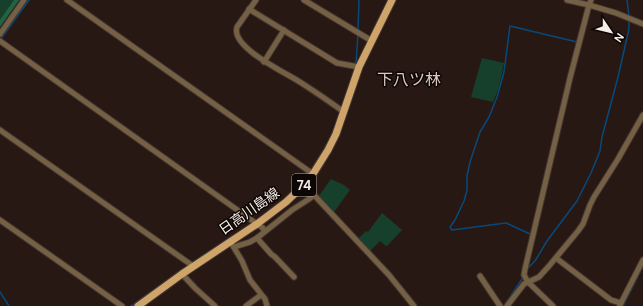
<svg xmlns="http://www.w3.org/2000/svg" width="643" height="306" viewBox="0 0 643 306" font-family="'DM Sans','Noto Sans JP',sans-serif">
  <style>
    .green { fill: #16402b }
    .forest { fill: #216343 }
    .lines { fill: none; stroke-linecap: round; stroke-linejoin: round }
    .stream { stroke: #054a7d; stroke-width: 1.5 }
    .minor-casing { stroke: #453631; stroke-width: 7 }
    .major-casing { stroke: #453631; stroke-width: 9 }
    .minor { stroke: #746045; stroke-width: 5 }
    .major { stroke: #cea46a; stroke-width: 7 }
    .labels { text-anchor: middle; stroke-width: 3; stroke-linejoin: round; paint-order: stroke }
    .shield { fill: #0c0604; stroke: #b0a6a3; stroke-width: 1 }
    .shield-label { font-size: 13px; font-weight: bold; fill: #f7ebe7 }
    .street-label { font-size: 14px; fill: #f7ebe7; stroke: #0c0604 }
    .quarter-label { font-size: 16px; fill: #dec7bf; stroke: #0c0604 }
  </style>
  <rect width="100%" height="100%" fill="#281813"/>
  <g class="green">
    <path d="M0 0H19L0 27Z"/>
    <path d="M482 58 504 63 499 87 493 102 471 97Z"/>
    <path d="M331 179 344 185 350 190 334 212 319 196Z"/>
    <path d="M382 213 402 230 387 246H386L380 241 370 251 358 239 366 231 368 232Z"/>
  </g>
  <path class="forest" d="M14 0H19L0 27V20Z"/>
  <g class="lines">
    <g class="stream">
      <path d="M627 0 629 16"/>
      <path d="M358 30 359 0"/>
      <path d="M0 40 29 0"/>
      <path d="M356 64 358 34"/>
      <path d="M319 158 330 139 336 124"/>
      <path d="M311 170 316 163"/>
      <path d="M530 234 506 223 452 230 450 227 455 220 464 201 467 190V176L470 162 480 132 489 117 497 97 504 72 510 26 577 42"/>
      <path d="M192 263 232 236"/>
      <path d="M527 269 535 261 547 241 577 201 591 173 600 151 602 137 618 77 629 29V20"/>
      <path d="M0 292 9 306"/>
      <path d="M131 306 189 265"/>
      <path d="M504 306 524 276"/>
      <path d="M623 306 643 266"/>
    </g>
    <defs>
      <g id="minor">
        <path d="M67 0 313 174"/>
        <path d="M256 0 237 27C230 48 289 74 303 84 317 93 330 102 344 112"/>
        <path d="M304 0 372 41"/>
        <path d="M567 0 589 5 616 13 643 24"/>
        <path d="M249 9 337 63 359 67"/>
        <path d="M0 34 24 0"/>
        <path d="M0 41 257 224 263 228 264 231"/>
        <path d="M264 62 284 30"/>
        <path d="M0 130 193 266"/>
        <path d="M304 185 314 195 389 275 414 306"/>
        <path d="M0 220 122 306"/>
        <path d="M257 238 271 254 275 257 294 277"/>
        <path d="M233 246 242 261 250 280 265 299 267 306"/>
        <path d="M234 247 250 242 257 238 292 210 309 199 314 195"/>
        <path d="M556 258 611 300 621 303"/>
        <path d="M182 274 195 288 215 306"/>
        <path d="M480 276 500 306"/>
        <path d="M620 305 643 260"/>
        <path d="M246 306 261 295"/>
        <path d="M507 306 524 284 539 277 549 266 578 231 583 224 590 205 594 197 618 159 643 115"/>
        <path d="M553 306 528 282 524 275 525 269 570 78 589 5 591 0"/>
      </g>
      <path id="major" d="M138 306 182 274 257 224 286 202 304 185 313 174 328 150 336 134 359 67 392 0"/>
    </defs>
    <use href="#minor" class="minor-casing"/>
    <use href="#major" class="major-casing"/>
    <use href="#minor" class="minor"/>
    <use href="#major" class="major"/>
  </g>
  <g class="labels">
    <rect class="shield" x="292" y="174" width="24" height="22" rx="3"/>
    <g class="shield-label">
      <text x="304" y="190">74</text>
    </g>
    <g class="street-label">
      <text transform="translate(249 211) rotate(-35)" y="5">日高川島線</text>
    </g>
    <g class="quarter-label">
      <text x="409" y="85">下八ツ林</text>
    </g>
  </g>
  <g transform="translate(611 32) rotate(125)" stroke="#0c0604" stroke-width="3" paint-order="stroke">
  <path d="M0-3L7 15L0 10L-7 15Z" fill="#f7ebe7"/>
  <text y="-6" font-size="11" font-weight="bold" text-anchor="middle" fill="#f7ebe7">N</text>
  </g>
</svg>
